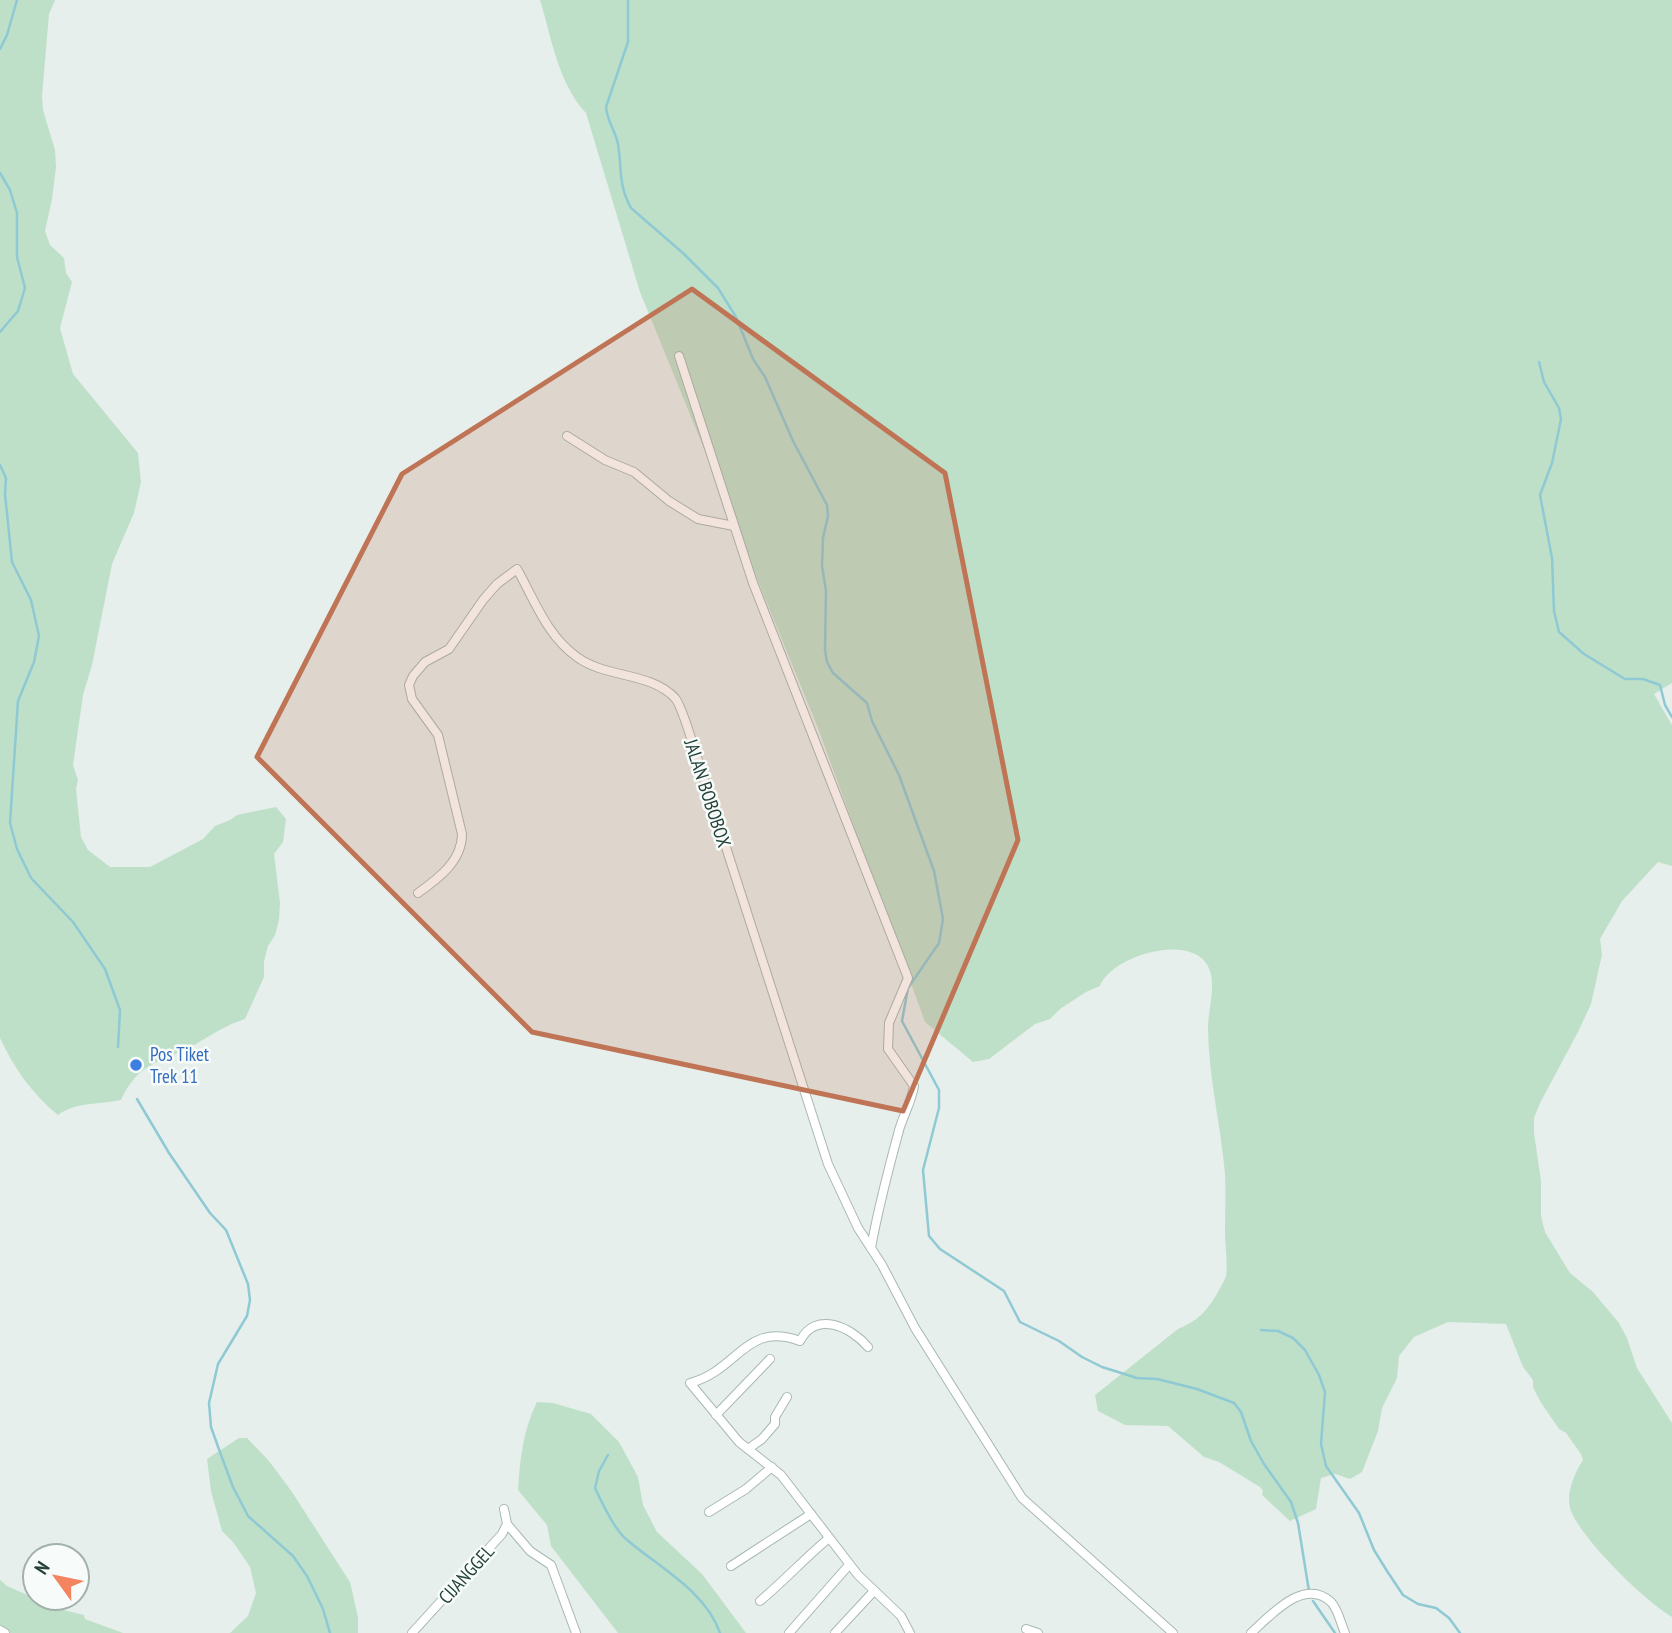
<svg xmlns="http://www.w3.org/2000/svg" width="1672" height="1633" viewBox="0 0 1672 1633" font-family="'PT Sans Narrow',sans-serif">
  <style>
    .green { fill: #bfe0c8 }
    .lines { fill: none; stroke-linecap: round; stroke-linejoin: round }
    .stream { stroke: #8ec9d4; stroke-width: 2.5 }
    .minor-casing { stroke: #a8b8b2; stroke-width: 10 }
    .minor { stroke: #fff; stroke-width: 8 }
    .marked { fill: #c07456; fill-opacity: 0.2; stroke: #c07456; stroke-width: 5; stroke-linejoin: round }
    .shop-dot { fill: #3f7fe0; stroke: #f7fbf9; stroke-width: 2.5 }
    .labels { text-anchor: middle; stroke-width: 5; stroke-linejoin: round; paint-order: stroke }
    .street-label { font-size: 19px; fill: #24423a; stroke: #f7fbf9 }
    .shop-label { font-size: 19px; fill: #366cbe; stroke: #f7fbf9; text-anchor: start }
  </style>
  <rect width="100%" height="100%" fill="#e6efeb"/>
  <g class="green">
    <path d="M0 0H55L49 14 42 96 43 110 55 150 56 167 52 199 45 231 50 245 64 258 66 273 72 282 60 328 73 374 138 453 141 482 134 513 112 564 92 665 83 695 73 765 78 780 76 789 81 837 88 850 110 867H150L203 839 215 826 230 820 237 815 276 807 286 819 283 842 274 854 280 903 279 920 275 935 268 946 264 961V977L245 1019C226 1025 213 1034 196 1044 164 1062 138 1061 121 1100 100 1105 77 1101 58 1115 32 1094 14 1068 0 1038Z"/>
    <path d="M540 0H1672V683L1654 694 1672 725V866L1658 862 1622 901 1600 939 1602 955 1591 1004 1578 1032 1540 1103 1534 1118V1133L1541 1181V1216L1545 1232 1570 1273 1593 1292 1619 1323 1627 1338 1637 1368 1672 1423V1617C1644 1600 1584 1542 1571 1511 1565 1495 1574 1474 1583 1460L1581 1454 1566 1433 1559 1429 1540 1401 1533 1387V1380L1523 1367 1506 1324 1448 1322 1414 1337 1399 1356 1397 1378 1382 1408 1378 1431 1362 1472 1350 1479 1335 1474 1321 1478 1316 1509 1290 1521 1262 1495 1263 1491 1260 1487 1219 1462 1204 1457 1168 1426 1125 1425 1098 1411 1095 1395 1178 1329C1198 1321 1209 1309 1219 1290 1221 1286 1225 1280 1226 1276 1228 1263 1225 1246 1225 1233 1225 1213 1226 1194 1225 1174 1221 1127 1209 1079 1208 1031 1207 1010 1219 982 1206 963 1185 934 1111 957 1100 986L1086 992 1060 1009 1050 1019 1035 1024 989 1059 973 1062 925 1022 818 728 640 292 586 113C558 83 552 39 540 0Z"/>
    <path d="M537 1402 553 1403 591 1414 619 1442 638 1477 643 1505 657 1532 702 1574 746 1633H618L551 1546 547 1525 518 1490C520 1459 523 1430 537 1402Z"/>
    <path d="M239 1438H247L269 1461 292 1492 350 1582 358 1617V1633H230L248 1616 256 1593 250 1567 233 1542 222 1531 211 1491 207 1459Z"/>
    <path d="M0 1580 7 1586 59 1609 84 1615 85 1619 123 1633H0Z"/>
  </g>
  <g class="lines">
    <g class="stream">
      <path d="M628 0V42L606 107C607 121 615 130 618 144 622 168 618 185 631 208L684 254 718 288 736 317 753 359 765 377 793 441 827 505 828 516 823 538 822 566 826 591 825 650 827 662 833 673 867 703 872 721 899 775 934 871 943 919 939 943 908 988 902 1021 939 1090V1108L923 1170 929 1236 940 1249 1004 1291 1020 1322 1059 1341 1082 1357 1102 1367 1137 1378 1157 1379 1197 1389 1234 1403 1241 1412 1251 1441 1264 1464 1291 1502 1298 1523 1309 1591"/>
      <path d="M0 49 7 35 17 0"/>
      <path d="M0 173 10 190 17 213V257L25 288 18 311 0 332"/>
      <path d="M1539 362 1544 382 1559 408 1561 419 1552 463 1540 495 1552 558 1554 611 1559 632 1584 654 1625 679H1643L1660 685 1665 705 1672 717"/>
      <path d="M0 465 6 478 5 494 12 562 31 600 39 636 34 662 18 701 10 823 17 849 31 878 73 922 105 969 120 1010 118 1047"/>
      <path d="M137 1099 169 1153 210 1213 226 1230 248 1284 250 1300 247 1316 218 1364 209 1403 211 1427 221 1455 233 1487 248 1516 293 1556 307 1576 323 1609 330 1633"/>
      <path d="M1261 1330 1278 1331 1293 1338 1305 1350 1319 1375 1325 1392 1321 1444 1326 1466 1359 1513 1374 1550 1387 1571 1403 1595 1418 1604 1436 1608 1449 1618 1460 1633"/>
      <path d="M608 1455 599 1471 595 1488C601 1501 615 1530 626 1539 658 1567 706 1591 720 1633"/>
      <path d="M1313 1601 1335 1633"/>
    </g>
    <defs>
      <g id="minor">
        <path d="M679 356 753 583 908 978 889 1023 888 1049 914 1086C911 1104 902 1117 898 1134 888 1171 878 1209 871 1248"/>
        <path d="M567 436 605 460 634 472 669 501 698 519 734 526"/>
        <path d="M418 893C439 878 462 861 462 834L438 735 412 699 409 685 413 676 425 662 449 649 483 600 497 584 517 569C534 599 547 636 577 657 605 678 651 672 675 698 682 706 692 742 696 754L828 1164 858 1228 882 1265 915 1328 1022 1498 1173 1633"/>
        <path d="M868 1347C851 1327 816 1310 800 1341 745 1321 739 1370 690 1383L739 1442 781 1475 858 1575 901 1616 910 1633"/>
        <path d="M716 1415 770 1359"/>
        <path d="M748 1449 762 1439 775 1424V1417L787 1397"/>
        <path d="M709 1512 746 1489 772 1467"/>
        <path d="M507 1524 530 1551 551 1565 576 1633"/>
        <path d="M731 1566 811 1514"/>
        <path d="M760 1601C784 1581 805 1558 829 1538"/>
        <path d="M1026 1629 1038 1633"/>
        <path d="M0 1630 5 1633"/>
        <path d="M412 1633 502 1534 507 1524 504 1509"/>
        <path d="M789 1633 849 1565"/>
        <path d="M835 1633 874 1591"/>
        <path d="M1251 1633C1271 1615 1304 1577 1331 1602 1338 1609 1341 1624 1345 1633"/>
      </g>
    </defs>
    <use href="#minor" class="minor-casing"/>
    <use href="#minor" class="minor"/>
  </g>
  <path class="marked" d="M692 289 945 473 1018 840 903 1111 532 1032 257 757 402 474Z"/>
  <circle class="shop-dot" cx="136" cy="1065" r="7"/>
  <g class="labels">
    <g class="street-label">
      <text transform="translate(708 793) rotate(72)" y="7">JALAN BOBOBOX</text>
      <text transform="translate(466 1574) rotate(-48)" y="7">CIJANGGEL</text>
    </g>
    <g class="shop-label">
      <text x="150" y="1061">Pos Tiket<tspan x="150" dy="22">Trek 11</tspan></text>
    </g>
  </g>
  <g transform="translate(56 1577) rotate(303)"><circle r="33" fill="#f7fbf9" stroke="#a3b1ad" stroke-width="2"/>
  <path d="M0-5L12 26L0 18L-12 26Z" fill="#f4845f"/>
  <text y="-10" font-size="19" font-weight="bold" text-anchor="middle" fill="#24423a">N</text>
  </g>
</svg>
